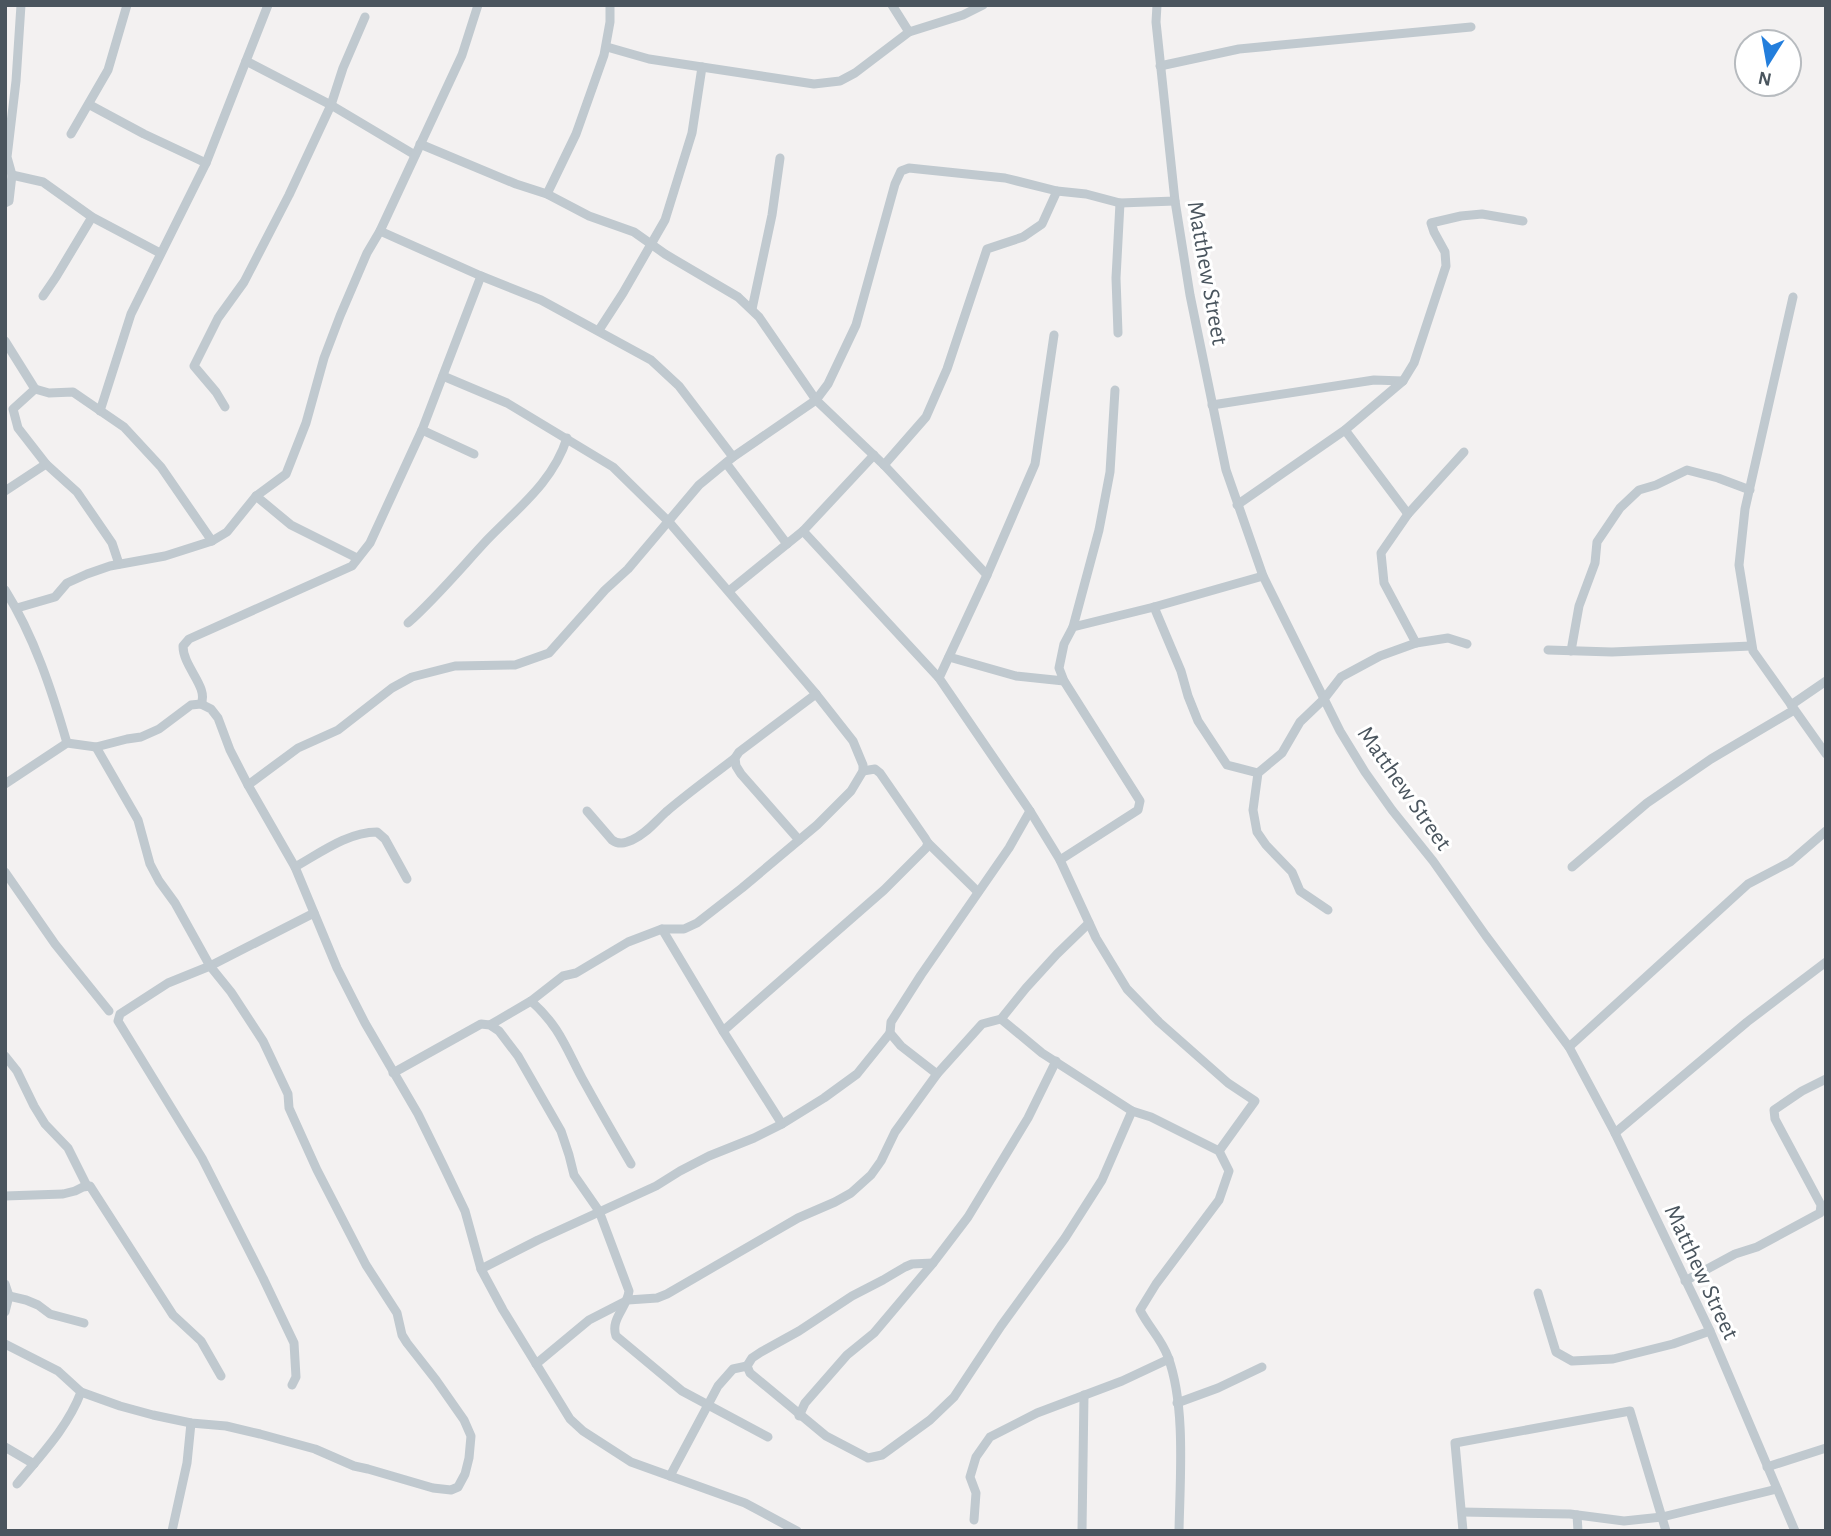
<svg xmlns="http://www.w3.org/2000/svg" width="1831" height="1536" viewBox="0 0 1831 1536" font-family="'Alegreya Sans',sans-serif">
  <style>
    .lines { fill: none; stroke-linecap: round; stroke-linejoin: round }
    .street { stroke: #c0c9cf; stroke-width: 9 }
    .labels { text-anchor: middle; stroke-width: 6; stroke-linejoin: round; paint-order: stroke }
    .street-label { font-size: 24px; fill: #4a555e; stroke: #fff }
  </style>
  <rect width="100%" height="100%" fill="#f3f1f1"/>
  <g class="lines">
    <g class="street">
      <path d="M268 5 246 61 331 105 415 155"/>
      <path d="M892 5 909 32"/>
      <path d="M1157 5 1156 22 1175 201 1190 295 1226 470 1263 576 1340 731 1365 772 1392 810 1433 861 1486 936 1569 1047 1615 1133 1710 1331 1795 1531"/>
      <path d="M607 47 649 59 814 84 840 81 855 73 909 32 963 15 983 5"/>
      <path d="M1160 66 1239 49 1471 27"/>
      <path d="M90 105 144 134 206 163 131 314 100 411"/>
      <path d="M71 134 108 70 127 5"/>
      <path d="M420 144 516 184 547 194 589 216 634 232 665 254 738 297 759 317 816 400 884 465 987 575"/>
      <path d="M206 163 246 61"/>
      <path d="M12 175 43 182 92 217 160 253"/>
      <path d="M547 194 576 134 604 55 610 22V5"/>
      <path d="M5 203 9 201 12 175 7 157 16 81 21 5"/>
      <path d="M380 231 481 276 541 300 651 360 679 386 733 457"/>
      <path d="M43 296 56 277 92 217"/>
      <path d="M1793 297 1745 509 1739 565 1753 651 1826 754"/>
      <path d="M752 309 772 215 780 158"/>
      <path d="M599 330 623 293 665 220 692 133 702 67"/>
      <path d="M1118 333 1116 278 1120 203"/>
      <path d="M1054 335 1035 464 987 575 939 678 1030 811 1060 860 1096 938 1127 989 1159 1022 1228 1083 1255 1101 1219 1151"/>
      <path d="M5 341 35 389"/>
      <path d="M443 376 507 403 613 467 669 522 816 694 853 741 863 765V771L851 791 817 825 742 888 697 923 684 929H662L628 942 576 973 563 976 531 1001 490 1025"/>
      <path d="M1212 405 1374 380 1403 381"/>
      <path d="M225 407 216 392 194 366 218 318 244 282 289 195 331 105 343 68 365 17"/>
      <path d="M422 430 474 454"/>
      <path d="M1345 430 1408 514"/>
      <path d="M726 463 787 544"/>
      <path d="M884 465 926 417 947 369 987 249 1023 237 1042 224 1057 191"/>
      <path d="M5 491 46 464"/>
      <path d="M1237 505 1345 430 1403 381 1414 363 1446 266 1445 252 1434 232 1431 223 1461 216 1482 214 1523 221"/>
      <path d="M803 531 939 678"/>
      <path d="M357 558 291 525 256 496 286 474 306 423 324 358 340 316 367 253 380 231 462 55 478 5"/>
      <path d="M119 564 112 543 77 492 46 464 18 428 13 409 35 389 49 393 73 392 124 427 161 467 212 541"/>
      <path d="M5 590C34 636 52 691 67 743"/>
      <path d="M729 591 803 531 874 455"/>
      <path d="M1154 607 1181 671 1188 696 1198 721 1227 765 1258 773"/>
      <path d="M17 608 55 597 67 583 87 574 110 566 165 556 212 541 227 532 256 496"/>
      <path d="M408 623C436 598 461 568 487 540 518 508 553 482 567 438"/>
      <path d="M1073 627 1099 530 1110 472 1115 390"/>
      <path d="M1416 643 1384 583 1381 553 1408 514 1464 452"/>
      <path d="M1548 650 1612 652 1751 646"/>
      <path d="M1571 651 1579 606 1595 563 1597 542 1620 508 1639 490 1656 485 1687 470 1718 478 1750 490"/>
      <path d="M949 657 1016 676 1064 681"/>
      <path d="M201 704C209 687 183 667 183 646L189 639 352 566 370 543 422 430 481 276"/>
      <path d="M1791 705 1826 681"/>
      <path d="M5 784 67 743 96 747 127 739 141 737 159 729 191 705 201 704 211 709 218 718 230 750 248 785 295 867 337 968 365 1023 418 1114 443 1165 465 1211 481 1269 503 1310 570 1419 583 1431 631 1462 745 1503 797 1531"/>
      <path d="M248 785 298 748 338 730 392 688 412 677 455 666 515 665 549 653 605 590 628 569 699 485 733 457 816 400 828 384 856 325 895 184 901 171 909 168 1005 178 1057 191 1086 194 1120 203 1175 201"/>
      <path d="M587 811 612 840C619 845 625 843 632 840 646 834 655 822 666 812 688 793 712 776 735 758"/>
      <path d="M799 840 741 774 736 766 735 758 739 752 816 694"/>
      <path d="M928 843 978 892"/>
      <path d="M1060 860 1138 810 1140 801 1064 681 1059 668 1064 644 1073 627 1154 607 1263 576"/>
      <path d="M295 867C320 853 348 832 377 832L385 839 407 879"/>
      <path d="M1572 867 1647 803 1711 759 1794 710"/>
      <path d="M5 872 55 944 109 1011"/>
      <path d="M1328 910 1300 891 1292 872 1266 845 1257 832 1253 810 1258 773 1282 753 1300 722 1324 699 1341 677 1380 656 1416 643 1448 638 1467 644"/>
      <path d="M662 929 723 1031 782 1124"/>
      <path d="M531 1001C559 1026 565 1046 582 1078 598 1107 614 1135 631 1164"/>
      <path d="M1001 1019 1042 1053 1132 1111 1151 1117 1219 1151 1229 1171 1219 1200 1156 1284 1140 1310C1149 1328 1161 1338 1168 1357 1186 1406 1180 1478 1179 1531"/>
      <path d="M723 1031 884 890 926 848 928 843 925 838 880 773 875 769 863 771"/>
      <path d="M1569 1047 1748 884 1790 862 1826 831"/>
      <path d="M5 1056 17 1071 34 1106 45 1124 68 1148 87 1186"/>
      <path d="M393 1073 481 1024 490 1025 499 1031 518 1056 561 1131 569 1155 574 1175 599 1211 629 1291C627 1308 610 1319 616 1336L682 1391 768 1437"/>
      <path d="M937 1074 901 1046 890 1033 891 1022 921 975 1009 848 1030 811"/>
      <path d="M1615 1133 1747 1022 1826 962"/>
      <path d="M5 1196 63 1194 75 1191 83 1187 90 1186 173 1315 201 1341 221 1376"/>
      <path d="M933 1263 912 1264 905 1267 883 1280 852 1296 799 1331 761 1352 752 1358 747 1366 750 1373 826 1436 868 1458 882 1455 930 1420 954 1397 1001 1326 1065 1238 1102 1180 1132 1111"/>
      <path d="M481 1269 538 1240 656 1186 680 1171 709 1156 754 1138 782 1124 824 1098 857 1074 890 1033"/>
      <path d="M1685 1281 1735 1254 1757 1247 1820 1213 1821 1205 1775 1119 1774 1110 1802 1091 1826 1079"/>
      <path d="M5 1284 9 1296 5 1312"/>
      <path d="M1538 1293 1556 1352 1572 1361 1613 1359 1673 1344 1710 1331"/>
      <path d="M9 1296 26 1300 38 1305 50 1314 84 1323"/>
      <path d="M5 1344 58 1371 81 1392C68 1427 40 1456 17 1484"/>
      <path d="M536 1364 589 1320 628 1300 657 1298 667 1294 798 1218 835 1202 851 1193 871 1175 881 1161 895 1132 937 1074 982 1024 1001 1019 1026 988 1057 954 1089 923"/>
      <path d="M292 1385 296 1377 294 1343 263 1278 202 1158 118 1021 120 1014 168 983 210 966 314 913"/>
      <path d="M81 1392 120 1406 153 1415 191 1423 226 1426 260 1434 315 1449 354 1466 368 1469 433 1488 451 1490 458 1487 465 1474 469 1458 471 1436 464 1420 436 1380 407 1343 402 1335 397 1313 366 1265 317 1170 289 1108 288 1094 263 1041 231 992 210 966 175 903 159 881 150 864 138 820 96 747"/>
      <path d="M1177 1403 1218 1388 1262 1367"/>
      <path d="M799 1416 805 1403 847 1355 874 1333 933 1263 968 1217 1028 1118 1056 1061"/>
      <path d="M5 1447 34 1464"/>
      <path d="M1767 1467 1826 1448"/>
      <path d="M670 1476 718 1386 733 1369 747 1366"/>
      <path d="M1462 1512 1570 1514 1624 1521 1662 1517 1777 1489"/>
      <path d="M1577 1515 1578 1531"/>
      <path d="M974 1520 976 1493 970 1477 976 1457 990 1437 1037 1413 1122 1381 1169 1359"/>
      <path d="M172 1531 187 1463 191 1423"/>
      <path d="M1082 1531 1084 1395"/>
      <path d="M1463 1531 1455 1443 1630 1411 1666 1531"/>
    </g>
  </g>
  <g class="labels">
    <g class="street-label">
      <text transform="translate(1208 273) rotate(80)" y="8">Matthew Street</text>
      <text transform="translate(1405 788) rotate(55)" y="8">Matthew Street</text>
      <text transform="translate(1702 1272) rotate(65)" y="8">Matthew Street</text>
    </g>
  </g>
  <rect width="1831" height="1536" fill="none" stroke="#4a555e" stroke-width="14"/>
  <g transform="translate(1768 63) rotate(191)"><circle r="33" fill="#ffffff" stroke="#b7bbbf" stroke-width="2"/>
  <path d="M0-5L12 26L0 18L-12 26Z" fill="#237edc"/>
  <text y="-10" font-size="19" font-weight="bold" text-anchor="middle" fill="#4a555e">N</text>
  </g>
</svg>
